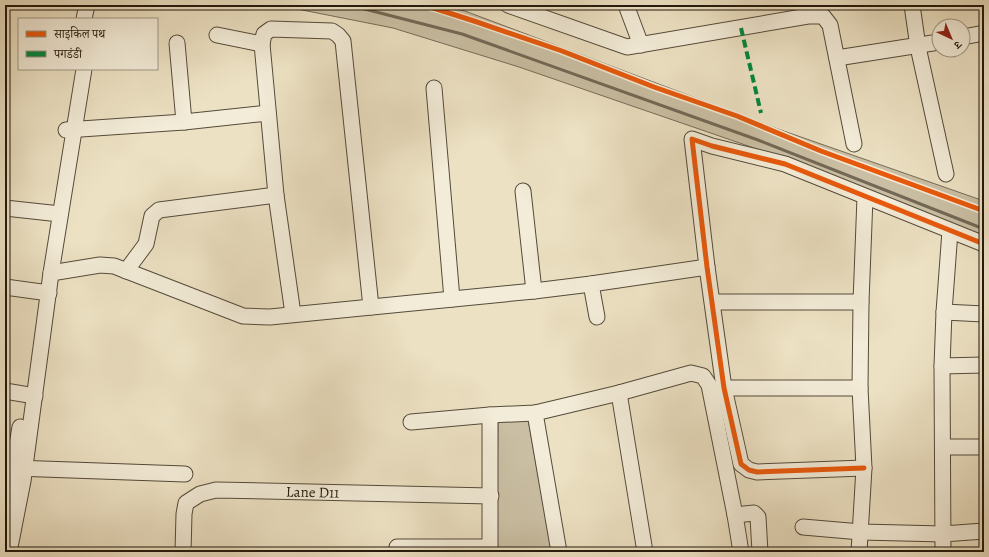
<svg xmlns="http://www.w3.org/2000/svg" width="989" height="557" viewBox="0 0 989 557" font-family="Alegreya,'Noto Serif Devanagari',serif">
  <style>
    .green { fill: #cabfa4; stroke: #766c58 }
    .lines { fill: none; stroke-linecap: round; stroke-linejoin: round }
    .stream { stroke: #726855; stroke-width: 3 }
    .minor-casing { stroke: #544b3a; stroke-width: 17 }
    .minor { stroke: #f3ecd8; stroke-width: 15 }
    .quiet { stroke: #00873e; stroke-width: 4; stroke-dasharray: 8 4; stroke-linecap: butt }
    .cycleway-casing { stroke: #f3ecd8; stroke-width: 8 }
    .cycleway { stroke: #e8590c; stroke-width: 5 }
    .labels { text-anchor: middle; stroke-width: 3; stroke-linejoin: round; paint-order: stroke }
    .street-label { font-size: 15px; fill: #22190c; stroke: #f3ecd8 }
  </style>
  <rect width="100%" height="100%" fill="#ece1c3"/>
  <filter id="stains"><feTurbulence type="fractalNoise" baseFrequency=".005" numOctaves="4"/><feColorMatrix values="0 0 0 0 .2 0 0 0 0 .09 0 0 0 0 .02 0 0 0 .5 -.17"/></filter>
  <radialGradient id="worn" r=".72"><stop offset=".6" stop-color="#630" stop-opacity="0"/><stop offset="1" stop-color="#630" stop-opacity=".3"/></radialGradient>
  <g class="green">
    <path d="M277 5H435L465 11 778 129 984 201V238L874 193 757 149 519 67 393 28Z"/>
    <path d="M528 419 552 552H496L498 421Z"/>
  </g>
  <g class="lines">
    <path class="stream" d="M349 5 462 34 758 140 984 229"/>
    <defs>
      <g id="minor">
        <path d="M508 5 627 47 808 16H823L830 25 854 144"/>
        <path d="M626 5 641 45"/>
        <path d="M912 5 918 47 946 174"/>
        <path d="M84 19 87 5"/>
        <path d="M217 35 262 44 276 195 293 314"/>
        <path d="M963 37 984 33"/>
        <path d="M177 43 184 122"/>
        <path d="M262 44 264 34 271 29 332 31 338 35 343 41 371 307"/>
        <path d="M837 58 939 42"/>
        <path d="M434 88 452 299"/>
        <path d="M66 130 184 122 268 113"/>
        <path d="M523 191 534 291"/>
        <path d="M5 208 60 214"/>
        <path d="M126 271 146 244 152 216 159 210 276 195"/>
        <path d="M51 273 100 265 114 266 243 316 270 317 534 291 591 284 707 267"/>
        <path d="M591 284 597 317"/>
        <path d="M5 287 49 293"/>
        <path d="M713 302H861"/>
        <path d="M944 312 984 314"/>
        <path d="M942 366 984 365"/>
        <path d="M724 388H860"/>
        <path d="M5 391 35 396"/>
        <path d="M619 393 645 552"/>
        <path d="M535 413 559 552"/>
        <path d="M490 415V552"/>
        <path d="M411 422 490 415 535 413 619 393 691 373 703 376 709 385 735 515 741 552"/>
        <path d="M943 447H984"/>
        <path d="M14 468 185 474"/>
        <path d="M864 468 757 472 749 470 741 464 724 388 707 267 692 139 712 146 785 164 984 244"/>
        <path d="M5 515 20 427"/>
        <path d="M735 515 754 513 758 517 760 552"/>
        <path d="M803 527 861 532 943 534 984 531"/>
        <path d="M397 547H490"/>
        <path d="M9 552 23 481 51 273 84 69"/>
        <path id="s1" d="M183 552 184 514 186 503 200 494 216 490 491 496"/>
        <path d="M859 552 864 468 860 388 861 302 865 197"/>
        <path d="M943 552 942 366 944 312 950 231"/>
      </g>
    </defs>
    <use href="#minor" class="minor-casing"/>
    <use href="#minor" class="minor"/>
    <path class="quiet" d="M741 28 761 113"/>
    <defs>
      <g id="cycleway">
        <path d="M424 5 474 21 562 51 654 87 737 116 821 151 984 211"/>
        <path d="M864 468 757 472 749 470 741 464 724 388 707 267 692 139 712 146 785 164 984 244"/>
      </g>
    </defs>
    <use href="#cycleway" class="cycleway-casing"/>
    <use href="#cycleway" class="cycleway"/>
  </g>
  <g class="labels">
    <g class="street-label">
      <text dy="5" stroke="none"><textPath href="#s1" startOffset="179">Lane D11</textPath></text>
    </g>
  </g>
  <rect width="989" height="557" fill="none" stroke="#ece1c3" stroke-width="20"/>
  <rect x="6" y="6" width="977" height="545" fill="none" stroke="#22190c" stroke-width="2"/>
  <rect x="10" y="10" width="969" height="537" fill="none" stroke="#22190c"/>
  <rect x="18" y="18" width="140" height="52" fill="#f3ecd8" stroke="#9f9886"/>
  <rect x="26" y="31" width="20" height="6" fill="#e8590c" stroke="#9f9886"/>
  <text x="54" y="38" font-size="12" fill="#22190c">साइकिल पथ</text>
  <rect x="26" y="51" width="20" height="6" fill="#00873e" stroke="#9f9886"/>
  <text x="54" y="58" font-size="12" fill="#22190c">पगडंडी</text>
  <g transform="translate(951 38) rotate(136)"><circle r="19" fill="#f3ecd8" stroke="#9f9886"/>
  <path d="M0-3L7 15L0 10L-7 15Z" fill="#8f2418"/>
  <text y="-6" font-size="11" font-weight="bold" text-anchor="middle" fill="#22190c">उ</text>
  </g>
  <rect width="100%" height="100%" filter="url(#stains)"/>
  <rect width="100%" height="100%" fill="url(#worn)"/>
</svg>
